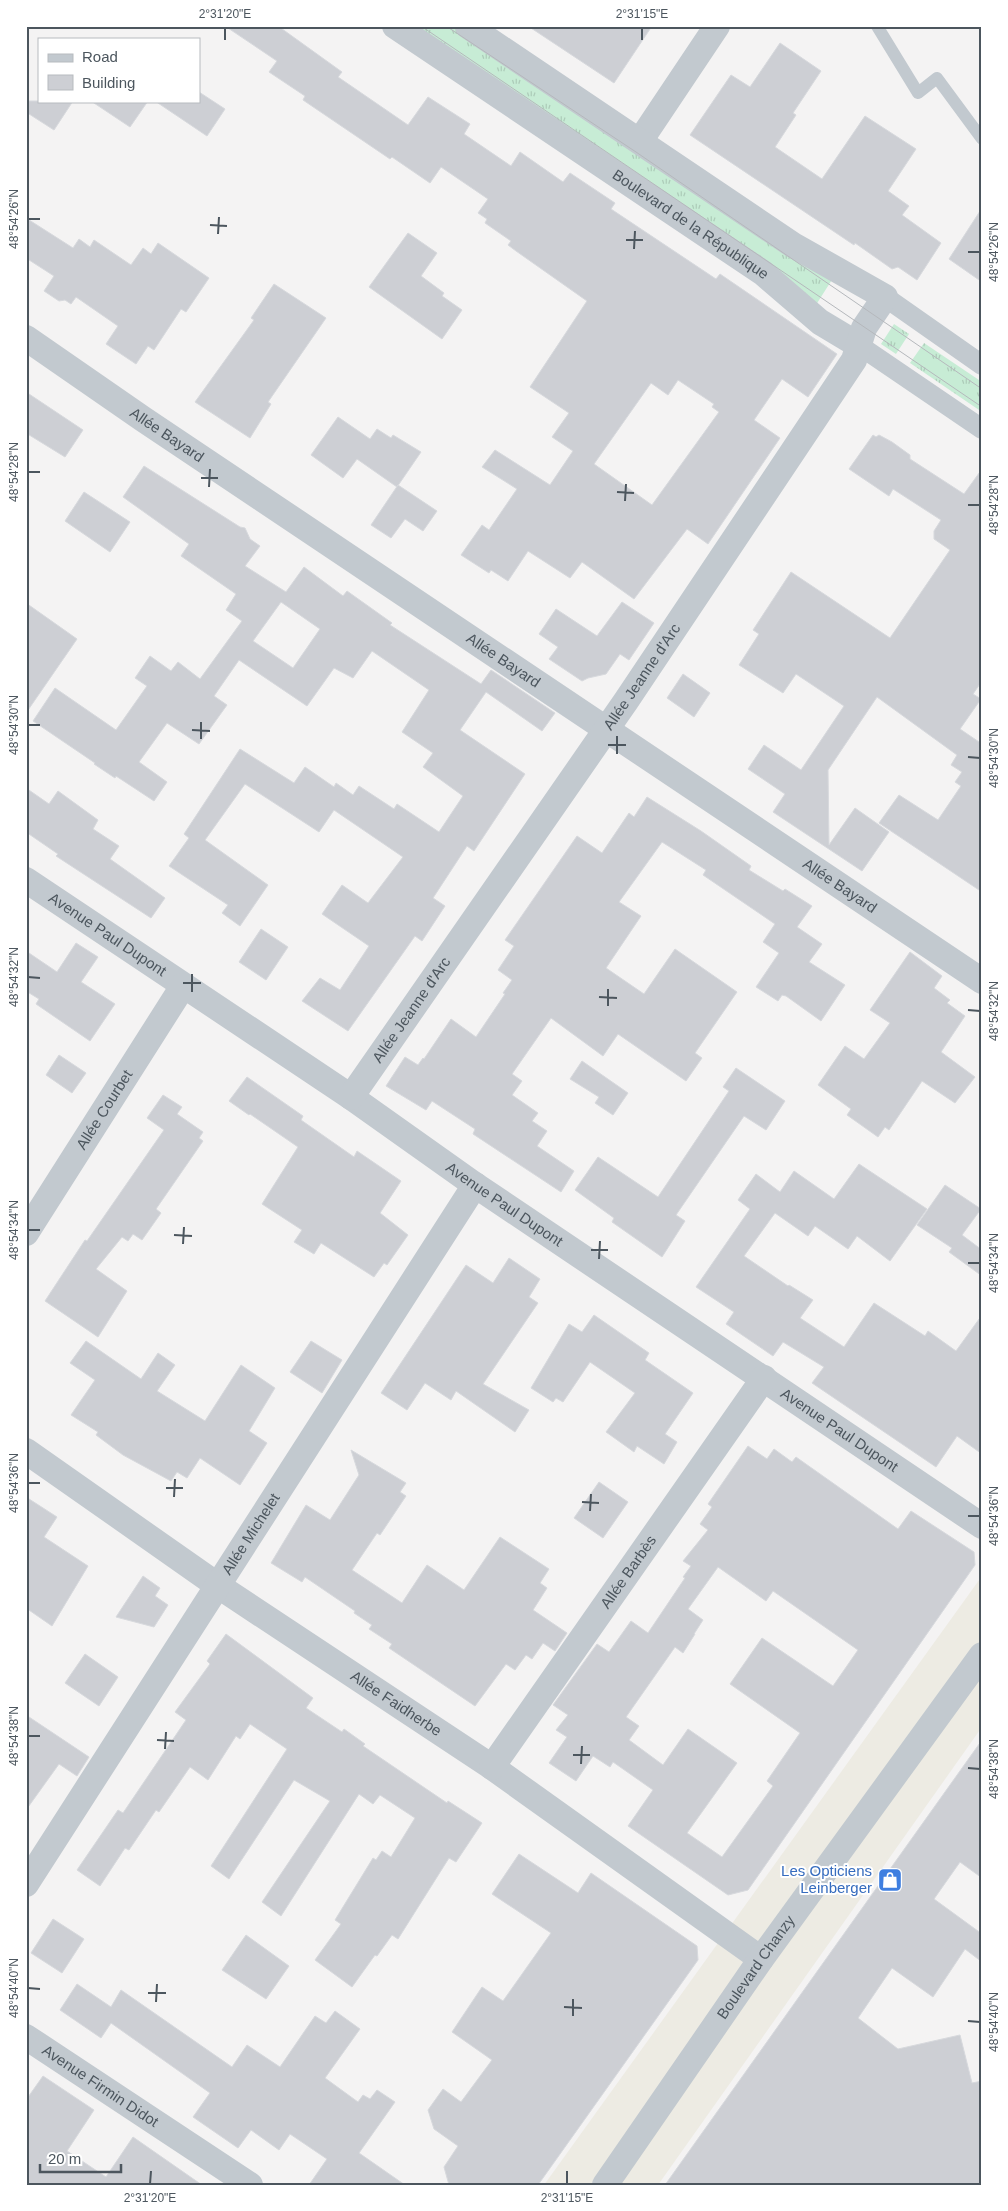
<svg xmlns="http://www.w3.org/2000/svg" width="1008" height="2211" viewBox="0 0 1008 2211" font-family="Arial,sans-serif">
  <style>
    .commercial { fill: #edebe3 }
    .grass { fill: url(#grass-tufts) }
    .building { fill: #cdcfd4; stroke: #d7d9dd; fill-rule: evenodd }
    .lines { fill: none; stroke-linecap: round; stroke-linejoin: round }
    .service { stroke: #c2c9cf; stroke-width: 12 }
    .pedestrian { stroke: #c2c9cf; stroke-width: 20 }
    .minor { stroke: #c2c9cf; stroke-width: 26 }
    .tram { stroke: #b5b8bc; stroke-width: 1 }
    .ticks { fill: none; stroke: #4c565e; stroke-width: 2 }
    .labels { text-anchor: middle; stroke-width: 4; stroke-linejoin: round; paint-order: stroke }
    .street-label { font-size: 15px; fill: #4c565e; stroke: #fff }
    .shop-label { font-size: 15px; fill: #366cbe; stroke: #fff; text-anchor: end }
    .neatline { fill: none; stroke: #4c565e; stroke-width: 2 }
    .ticks-label { font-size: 12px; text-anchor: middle; fill: #4c565e }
  </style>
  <defs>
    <pattern id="grass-tufts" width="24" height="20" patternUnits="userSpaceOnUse" patternTransform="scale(1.25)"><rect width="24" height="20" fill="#c7ecd5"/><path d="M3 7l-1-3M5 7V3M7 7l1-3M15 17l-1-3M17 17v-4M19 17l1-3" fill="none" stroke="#adccb9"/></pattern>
  </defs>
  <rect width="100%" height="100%" fill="#f4f3f3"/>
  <path class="commercial" d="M982 1576V1727L658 2185H544Z"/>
  <g class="grass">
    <path d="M408 26H454L792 253 835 275 814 308Z"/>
    <path d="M894 324 909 334 896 354 881 344Z"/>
    <path d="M924 343 982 382V412L910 363Z"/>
  </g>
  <g class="building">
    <path d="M225 26H278L342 72 338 77 408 125 428 97 470 124 464 134 511 166 520 152 563 182 570 173 615 203 611 209 716 279 720 274 837 354 808 397 782 379 754 420 780 438 708 544 687 529 634 599 582 562 570 578 528 551 508 581 491 570 489 573 461 555 482 525 489 530 517 489 482 467 495 450 550 485 573 451 552 437 569 413 530 387 587 301 516 251 508 245 511 241 485 223 487 219 478 213 488 199 441 167 430 183 392 157 390 159 303 100 305 96 269 72 277 61ZM678 380 714 404 712 407 719 412 652 505 594 464 651 383 668 395Z"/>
    <path d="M528 26H652L614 83Z"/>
    <path d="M780 43 821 71 793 113 796 115 775 147 822 179 865 116 916 149 888 191 909 206 902 215 941 243 917 280 898 267 892 269 855 243 854 245 690 135 731 75 750 87Z"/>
    <path d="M199 92 225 109 207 136 155 101H199Z"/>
    <path d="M26 101H73L54 130 26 112Z"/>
    <path d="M91 101H148L130 127Z"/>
    <path d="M982 208V282L949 259Z"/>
    <path d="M26 218 73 248 79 239 90 247 94 240 131 265 143 248 151 254 158 243 209 278 186 312 181 309 154 350 148 346 136 364 106 344 118 326 76 297 71 304 65 300 59 301 44 291 54 276 26 258Z"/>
    <path d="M408 233 437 253 421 276 444 293 442 296 462 310 442 339 369 287Z"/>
    <path d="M274 284 326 318 268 402 271 404 250 438 195 402 254 320 251 318Z"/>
    <path d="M26 392 83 430 65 457 26 433Z"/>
    <path d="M338 417 370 439 377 429 391 438 393 435 421 452 397 487 357 459 343 478 311 455Z"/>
    <path d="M873 435 876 437 879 435 892 442 910 455V459L964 494 982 469V681L973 694 981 699 960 729 982 744V892L879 823 899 795 938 820 961 786 955 782 962 772 951 765 957 755 877 697 828 770 829 845 855 808 889 832 862 871 773 812 785 794 748 769 764 745 801 770 844 706 796 674 783 693 739 665 759 634 753 630 791 572 890 638 950 550 934 539V531L941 520 893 489 889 496 849 469Z"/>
    <path d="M144 466 240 527 245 528 250 539 260 546 245 566 286 592 304 567 343 596 347 591 392 623 390 625 481 684 491 670 555 713 542 731 486 692 460 730 525 774 474 851 467 846 433 898 445 906 422 941 415 936 348 1031 302 1001 320 978 340 990 369 946 322 914 342 885 368 903 403 857 334 810 319 832 245 784 205 840 268 885 240 926 222 913 228 905 169 866 189 838 184 834 240 749 294 783 305 767 334 787 336 783 353 795 359 786 394 809 397 804 439 832 463 796 423 767 433 753 402 732 429 690 372 651 353 678 334 668 307 706 239 660 214 696 227 705 199 744 167 723 139 762 167 782 154 801 116 776 115 778 94 764 95 763 33 721 55 688 116 730 147 686 135 678 150 656 171 671 178 662 200 679 242 621 226 610 236 594 181 556 189 544 123 497ZM281 602 320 629 293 668 253 641Z"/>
    <path d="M398 485 437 511 423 531 405 519 391 538 371 525Z"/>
    <path d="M84 492 130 522 110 552 65 521Z"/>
    <path d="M622 602 654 623 629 660 620 654 606 674 588 678 582 681 549 659 558 647 539 634 556 609 597 636Z"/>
    <path d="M26 603 77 639 26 713Z"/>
    <path d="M683 674 710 693 694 717 667 698Z"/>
    <path d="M26 788 49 804 58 791 98 820 93 829 119 846 110 859 165 898 151 918 56 856 58 854 26 832Z"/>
    <path d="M647 797 701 831 751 866 749 870 783 891 785 889 812 906 797 927 822 944 809 962 845 985 821 1021 786 996 782 995 778 1001 756 987 779 953 763 942 775 924 703 875 706 870 662 842 619 902 641 916 606 968 644 994 675 949 737 992 695 1053 702 1058 686 1081 618 1034 603 1056 551 1018 512 1074 522 1081 512 1095 538 1113 532 1121 547 1131 537 1146 574 1171 561 1192 473 1134 475 1129 432 1101 426 1110 386 1086 405 1057 418 1065 423 1058 424 1059 451 1019 476 1037 505 994 503 993 512 980 498 970 514 946 505 940 577 836 602 853 629 813 634 817Z"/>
    <path d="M261 929 288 947 266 980 239 962Z"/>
    <path d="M76 943 98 957 81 982 115 1004 90 1041 36 1004 39 999 26 991V951L57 972Z"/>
    <path d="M910 952 942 976 934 988 950 1000 947 1003 965 1016 941 1052 975 1077 955 1103 922 1081 889 1130 885 1127 878 1137 847 1115 851 1109 818 1085 845 1046 864 1059 890 1023 870 1010Z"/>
    <path d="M59 1055 86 1073 72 1093 46 1075Z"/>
    <path d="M582 1061 628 1093 613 1115 595 1103 599 1097 570 1079Z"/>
    <path d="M736 1068 785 1101 766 1130 744 1116 676 1215 685 1221 662 1257 612 1222 614 1218 575 1190 598 1157 658 1197 729 1091 723 1087Z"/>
    <path d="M247 1077 303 1116 301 1120 354 1157 357 1151 401 1181 380 1213 408 1235 387 1265 384 1263 374 1277 321 1243 314 1254 294 1242 302 1230 262 1204 298 1147 250 1114 249 1115 229 1101Z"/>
    <path d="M163 1095 182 1107 177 1114 203 1132 199 1138 203 1141 156 1209 161 1213 142 1240 133 1234 128 1241 122 1237 96 1269 127 1291 98 1337 45 1301 85 1240 87 1241 164 1130 147 1118Z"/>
    <path d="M859 1164 927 1209 890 1261 857 1236 848 1249 815 1226 808 1236 775 1213 744 1256 788 1286 789 1285 813 1300 800 1318 844 1347 874 1303 925 1336 928 1331 956 1351 982 1315V1454L957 1436 936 1467 812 1383 824 1367 783 1342 773 1356 726 1324 734 1312 696 1287 750 1209 738 1200 756 1174 780 1192 794 1171 834 1199Z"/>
    <path d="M945 1185 981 1209 962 1235 982 1250V1276L949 1252 952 1248 917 1225Z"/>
    <path d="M509 1258 540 1279 529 1297 538 1303 483 1384 529 1410 515 1432 456 1391 451 1400 425 1383 407 1410 381 1393 466 1265 493 1283Z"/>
    <path d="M594 1315 649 1353 645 1360 693 1393 665 1434 677 1442 664 1464 637 1446 634 1452 606 1432 635 1393 590 1362 563 1402 556 1398 553 1402 531 1388 569 1324 582 1332Z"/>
    <path d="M86 1341 141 1379 158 1353 175 1365 157 1391 205 1421 241 1365 275 1388 249 1431 267 1443 240 1485 200 1458 187 1478 177 1472 171 1481 123 1455 96 1435 98 1432 71 1415 95 1380 70 1363Z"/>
    <path d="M311 1341 342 1360 322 1393 290 1372Z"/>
    <path d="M748 1446 767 1459 774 1449 792 1462 796 1457 898 1529 911 1511 974 1552 975 1565 748 1890 728 1895 628 1826 653 1790 613 1762 610 1767 593 1756 576 1781 549 1763 567 1737 556 1730 568 1715 553 1705 597 1644 609 1652 631 1621 648 1633 685 1578 683 1577 691 1566 683 1561 708 1530 700 1524 712 1507 708 1504ZM718 1567 766 1601 773 1591 858 1650 833 1686 762 1638 730 1684 800 1733 767 1781 773 1786 722 1857 687 1833 737 1763 688 1729 663 1765 629 1740 639 1726 626 1717 675 1647 683 1653 695 1634H694L703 1620 688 1609Z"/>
    <path d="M351 1450 406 1483 400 1492 406 1496 380 1535 377 1533 352 1570 402 1603 427 1565 464 1590 500 1537 549 1569 540 1583 547 1588 533 1610 567 1633 555 1651 543 1643 532 1659 526 1655 515 1670 506 1664 475 1706 389 1648 392 1644 369 1629 372 1625 354 1613 355 1611 305 1577 302 1582 271 1563 306 1505 330 1520 359 1475Z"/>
    <path d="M599 1482 628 1502 603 1538 574 1518Z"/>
    <path d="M26 1497 57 1517 44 1537 88 1566 52 1626 26 1608Z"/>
    <path d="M143 1576 160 1588 155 1596 168 1605 154 1627 116 1617Z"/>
    <path d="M226 1634 313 1698 306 1708 342 1732 344 1729 365 1744 363 1746 447 1803 448 1801 482 1823 456 1862 449 1858 398 1939 392 1935 377 1956 375 1955 352 1987 315 1960 341 1924 335 1920 373 1858 376 1860 382 1851 391 1857 415 1818 380 1795 373 1804 359 1794 281 1916 262 1902 330 1801 294 1780 229 1879 211 1866 287 1749 250 1724 240 1739 236 1736 208 1780 190 1767 159 1812 156 1810 129 1850 125 1848 100 1886 77 1870 118 1810 123 1813 186 1720 175 1712 210 1664 207 1661Z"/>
    <path d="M85 1654 118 1677 99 1706 65 1683Z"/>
    <path d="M26 1715 89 1757 77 1776 59 1764 26 1810Z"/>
    <path d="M982 1740V1878L960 1862 934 1899 982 1934V1962L965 1949 933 1997 892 1968 858 2018 898 2049 960 2035 972 2083 982 2081V2185H665Z"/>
    <path d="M519 1854 578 1893 591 1873 697 1946 698 1960 538 2185H449L444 2167 458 2146 434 2129 428 2110 443 2089 461 2102 492 2060 452 2032 482 1987 503 2001 551 1933 492 1894Z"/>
    <path d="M53 1919 84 1939 62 1973 31 1953Z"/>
    <path d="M246 1935 289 1966 266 1999 222 1970Z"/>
    <path d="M77 1984 111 2007 121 1990 232 2067 247 2045 280 2067 315 2016 326 2023 335 2011 360 2029 325 2078 358 2102 363 2095 370 2099 377 2090 395 2102 359 2153 405 2185H309L327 2159 290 2134 279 2150 251 2130 238 2148 193 2117 210 2093 111 2023 101 2038 60 2010Z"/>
    <path d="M43 2076 94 2110 67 2151 106 2177 133 2137 202 2185H26V2100Z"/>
  </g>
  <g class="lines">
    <path class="service" d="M877 26 918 93 937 78 982 139"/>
    <g class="pedestrian">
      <path d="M885 297 982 365"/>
      <path d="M860 346 982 429"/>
    </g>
    <g class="minor">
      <path id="s1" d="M395 26 763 273 820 322 860 346"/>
      <path d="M640 141 717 26"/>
      <path id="s2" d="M26 338 143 419 982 981"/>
      <path id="s3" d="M26 880 351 1097 475 1185 982 1526"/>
      <path id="s4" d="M351 1097 626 701 854 360 864 328 885 297 793 245 468 26"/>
      <path id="s5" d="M26 1233 183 986"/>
      <path id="s6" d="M26 1451 217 1585 492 1767 761 1959"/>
      <path id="s7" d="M492 1767 764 1378"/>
      <path id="s8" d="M26 1884 475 1185"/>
      <path id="s9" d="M26 2037 250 2185"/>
      <path id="s10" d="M605 2185 761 1959 982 1655"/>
    </g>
    <g class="tram">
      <path d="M421 26 982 407"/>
      <path d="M446 26 636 152 982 389"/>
    </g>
  </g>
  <path class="ticks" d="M225 40V28M642 40V28M28 219H40M210 225 227 226M218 234 219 217M626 240H643M634 249 635 231M968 252H980M28 472H40M201 478H218M209 487 210 469M617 492 634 493M625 501 626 484M968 505H980M28 725H40M192 730 210 731M201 739V722M608 745H626M617 754V736M968 757 980 758M28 977 40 978M183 983H201M192 992V974M599 997 617 998M608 1006V989M968 1010 980 1011M28 1230H40M174 1235 192 1236M183 1244 184 1227M591 1250H608M599 1259 600 1241M968 1263H980M28 1483H40M166 1488H183M174 1497 175 1479M582 1502 599 1503M590 1511 591 1494M968 1516H980M28 1736H40M157 1740 174 1741M165 1749 166 1732M573 1755H590M581 1764 582 1746M968 1768 980 1769M28 1988 40 1989M148 1993H166M156 2002 157 1984M564 2007 582 2008M573 2016V1999M968 2021 980 2022M150 2184 151 2171M567 2184V2171"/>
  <defs>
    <symbol id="shop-square" viewBox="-11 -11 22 22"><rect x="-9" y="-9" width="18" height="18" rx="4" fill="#3f7fe0" stroke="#fff"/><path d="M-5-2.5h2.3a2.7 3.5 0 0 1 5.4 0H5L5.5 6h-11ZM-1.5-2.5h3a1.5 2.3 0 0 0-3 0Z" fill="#fff"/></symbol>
  </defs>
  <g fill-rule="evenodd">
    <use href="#shop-square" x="876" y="1866" width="28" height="28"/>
  </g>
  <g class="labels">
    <g class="street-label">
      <text dy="5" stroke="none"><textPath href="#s1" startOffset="356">Boulevard de la République</textPath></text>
      <text dy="5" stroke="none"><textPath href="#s2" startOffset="171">Allée Bayard</textPath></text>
      <text dy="5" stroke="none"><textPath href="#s2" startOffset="576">Allée Bayard</textPath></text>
      <text dy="5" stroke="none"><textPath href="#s4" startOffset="511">Allée Jeanne d'Arc</textPath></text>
      <text dy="5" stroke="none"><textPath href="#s2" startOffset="981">Allée Bayard</textPath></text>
      <text dy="5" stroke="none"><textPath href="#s3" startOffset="98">Avenue Paul Dupont</textPath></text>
      <text dy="5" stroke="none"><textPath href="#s4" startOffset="106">Allée Jeanne d'Arc</textPath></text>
      <text dy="5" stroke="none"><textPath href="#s5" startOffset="146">Allée Courbet</textPath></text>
      <text dy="5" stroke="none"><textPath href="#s3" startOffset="578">Avenue Paul Dupont</textPath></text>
      <text dy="5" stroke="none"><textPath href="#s3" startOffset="982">Avenue Paul Dupont</textPath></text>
      <text dy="5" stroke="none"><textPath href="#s8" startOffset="416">Allée Michelet</textPath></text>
      <text dy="5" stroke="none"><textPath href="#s7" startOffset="238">Allée Barbès</textPath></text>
      <text dy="5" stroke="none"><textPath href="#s6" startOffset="448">Allée Faidherbe</textPath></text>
      <text dy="5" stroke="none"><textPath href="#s10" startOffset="265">Boulevard Chanzy</textPath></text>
      <text dy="5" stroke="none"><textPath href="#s9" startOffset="89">Avenue Firmin Didot</textPath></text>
    </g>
    <g class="shop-label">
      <text x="872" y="1876">Les Opticiens<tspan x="872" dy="17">Leinberger</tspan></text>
    </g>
  </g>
  <rect width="1008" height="2211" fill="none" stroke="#ffffff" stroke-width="55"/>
  <rect x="38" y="38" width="162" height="65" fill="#ffffff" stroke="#b7bbbf"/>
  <rect x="48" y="54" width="25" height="8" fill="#c2c9cf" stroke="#b7bbbf"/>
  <text x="82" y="62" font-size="15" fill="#4c565e">Road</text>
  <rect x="48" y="75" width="25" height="15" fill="#cdcfd4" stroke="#b7bbbf"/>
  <text x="82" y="88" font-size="15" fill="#4c565e">Building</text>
  <path d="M40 2164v8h81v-8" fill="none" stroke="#4c565e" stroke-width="2.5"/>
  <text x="48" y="2164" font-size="15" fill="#4c565e" stroke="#ffffff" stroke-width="4" paint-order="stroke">20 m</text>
  <rect x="28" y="28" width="952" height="2156" class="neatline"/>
  <g class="ticks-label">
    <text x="225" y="18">2°31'20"E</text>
    <text x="642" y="18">2°31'15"E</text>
    <text transform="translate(14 219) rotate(-90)" y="4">48°54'26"N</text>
    <text transform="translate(994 252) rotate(-90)" y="4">48°54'26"N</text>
    <text transform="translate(14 472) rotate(-90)" y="4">48°54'28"N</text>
    <text transform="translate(994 505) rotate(-90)" y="4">48°54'28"N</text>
    <text transform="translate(14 725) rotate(-90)" y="4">48°54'30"N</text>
    <text transform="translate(994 758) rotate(-90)" y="4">48°54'30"N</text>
    <text transform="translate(14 977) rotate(-90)" y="4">48°54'32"N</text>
    <text transform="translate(994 1011) rotate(-90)" y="4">48°54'32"N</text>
    <text transform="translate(14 1230) rotate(-90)" y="4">48°54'34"N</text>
    <text transform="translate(994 1263) rotate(-90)" y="4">48°54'34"N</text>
    <text transform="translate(14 1483) rotate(-90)" y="4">48°54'36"N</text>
    <text transform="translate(994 1516) rotate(-90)" y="4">48°54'36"N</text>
    <text transform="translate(14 1736) rotate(-90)" y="4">48°54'38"N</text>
    <text transform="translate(994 1769) rotate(-90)" y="4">48°54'38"N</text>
    <text transform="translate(14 1988) rotate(-90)" y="4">48°54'40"N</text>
    <text transform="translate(994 2022) rotate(-90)" y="4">48°54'40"N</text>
    <text x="150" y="2202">2°31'20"E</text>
    <text x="567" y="2202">2°31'15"E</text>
  </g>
</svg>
